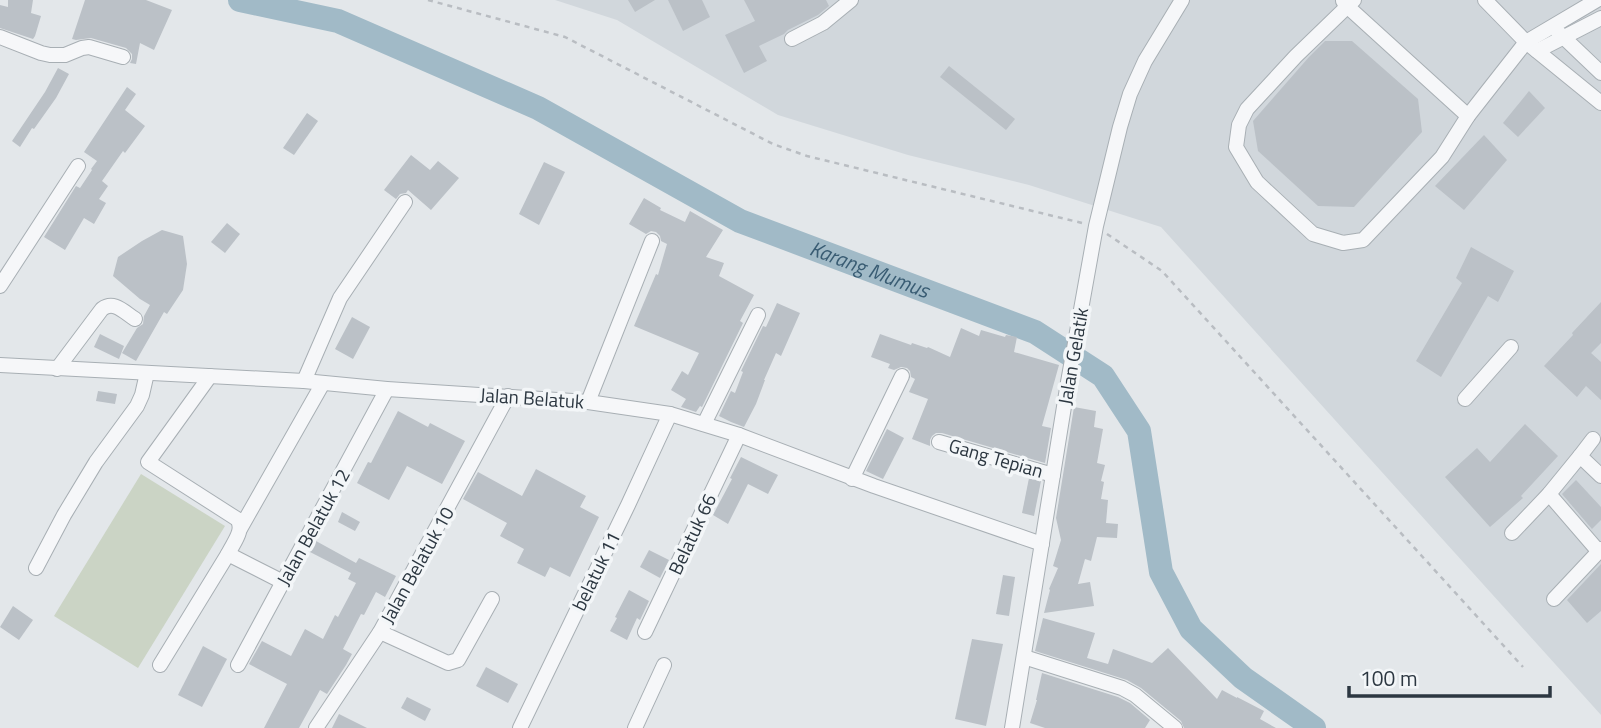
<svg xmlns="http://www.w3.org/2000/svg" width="1601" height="728" viewBox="0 0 1601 728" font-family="'Titillium Web',sans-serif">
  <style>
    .built { fill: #d1d7dc }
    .green { fill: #cbd4c5 }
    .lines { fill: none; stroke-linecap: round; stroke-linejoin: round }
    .river { stroke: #a1bac7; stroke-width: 24 }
    .building { fill: #bbc1c7 }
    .minor-casing { stroke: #a8afb4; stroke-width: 16 }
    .path { stroke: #b9bdc2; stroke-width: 2.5; stroke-dasharray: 5 5; stroke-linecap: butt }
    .minor { stroke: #f6f7f9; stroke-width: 14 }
    .labels { text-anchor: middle; stroke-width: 7; stroke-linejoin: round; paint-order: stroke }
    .street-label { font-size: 19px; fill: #2c3741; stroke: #f3f6f8 }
    .water-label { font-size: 21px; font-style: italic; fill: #395c73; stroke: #f3f6f8 }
  </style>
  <rect width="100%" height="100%" fill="#e3e7ea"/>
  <path class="built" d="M555 0H1601V715L1161 227 1029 185 908 155 778 115 617 20Z"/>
  <path class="green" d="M141 474 225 526 138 668 54 616Z"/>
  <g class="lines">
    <path class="river" id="s1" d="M240 0 338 21 538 108 740 221 1035 332 1103 376 1139 431 1161 572 1191 629 1243 678 1314 728"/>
  </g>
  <g class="building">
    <path d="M8 0H33L31 13 41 16 35 36 33 39 0 28V5L8 7Z"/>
    <path d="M85 0H146L172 10 154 50 140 43 136 64 130 63 132 59V54L126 48 91 38 76 40 72 39Z"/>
    <path d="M628 0H655L635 12Z"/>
    <path d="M668 0H702L710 17 683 31Z"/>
    <path d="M744 0H826L829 6 818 15 788 30 784 34 759 46 767 61 744 73 725 35 755 21Z"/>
    <path d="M1325 41H1352L1418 99 1422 132 1354 207 1318 206 1258 151 1253 121 1309 57Z"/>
    <path d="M949 66 1015 119 1006 130 940 77Z"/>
    <path d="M58 68 69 74 56 98 34 129 32 128 20 147 12 141 45 92Z"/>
    <path d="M127 87 136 94 125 110 145 126 125 153 123 151 102 181 108 186 99 199 106 203 94 224 84 218 65 250 44 237 76 186 80 188 92 170 91 169 97 161 84 152Z"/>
    <path d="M1529 91 1545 108 1518 137 1503 123Z"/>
    <path d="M307 113 318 121 294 155 283 148Z"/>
    <path d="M1484 135 1507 160 1464 210 1435 186Z"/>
    <path d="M411 155 430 170 438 161 459 178 431 210 408 190 406 193 400 194 396 199 384 190Z"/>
    <path d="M544 162 565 172 539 225 519 214Z"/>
    <path d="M644 198 661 208 660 210 685 222 690 211 723 230 706 257 724 263 719 276 754 295 740 321 743 323 702 407 700 406 696 412 681 407 686 399 671 390 682 371 688 375 699 353 634 326 656 274 658 275 667 244 661 241 660 236 656 232 651 231 646 234 629 224Z"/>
    <path d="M227 223 240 234 225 253 211 242Z"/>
    <path d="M162 230 183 236 187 264 183 290 167 314 164 312 136 361 122 353 137 328 143 324 144 316 150 305 140 299 113 276 118 257 142 241Z"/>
    <path d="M1471 247 1514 271 1498 302 1488 296 1441 377 1416 361 1462 283 1456 278Z"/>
    <path d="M1601 302V343L1591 353 1601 362V400L1586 386 1577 397 1544 366 1573 335 1572 333Z"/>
    <path d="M777 303 800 313 781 356 776 353 764 380H765L756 404 744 427 731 422 719 416 731 391 735 393 743 372 741 371 763 326 766 327Z"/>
    <path d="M352 317 370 327 353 359 335 349Z"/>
    <path d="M961 328 979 336 981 330 1005 337 1006 335 1017 337 1014 352 1059 365 1042 426 1051 428 1045 463 942 433H936L932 436 930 440V446L912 439 928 399 909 392 915 379 911 377 910 371 907 368 901 367 894 370 888 368 890 364 871 357 880 334 911 345 912 343 927 348 928 347 950 357Z"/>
    <path d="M100 334 124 346 119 359 94 347Z"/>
    <path d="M98 391 117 394 115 404 96 401Z"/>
    <path d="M1074 407 1096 411 1094 427 1103 429 1097 463 1105 465 1101 481 1104 482 1101 499 1108 500 1106 523 1118 524 1117 538 1097 537 1091 561 1085 559 1078 584 1090 582 1094 606 1044 613 1050 590 1049 589 1058 568 1053 566 1061 540 1056 518Z"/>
    <path d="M398 411 428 427 430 423 465 441 442 484 407 466 389 500 357 483 368 462 371 463Z"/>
    <path d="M1525 424 1558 456 1521 496 1523 498 1490 527 1445 477 1477 448 1490 462Z"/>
    <path d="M887 429 904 438 883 479 866 471Z"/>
    <path d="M741 457 778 475 768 494 748 484 728 524 713 515 732 479 730 478Z"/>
    <path d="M536 469 586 496 580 507 599 517 570 577 550 567 545 577 517 563 524 549 500 536 507 523 463 499 478 472 522 496Z"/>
    <path d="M1029 478 1041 481 1034 516 1022 513Z"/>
    <path d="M1576 480 1601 507V520L1592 529 1562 494Z"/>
    <path d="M342 512 360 522 355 531 338 522Z"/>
    <path d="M316 541 356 563 359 558 396 576 385 597 376 592 364 615 361 614 343 649 352 654 346 665 327 694 320 690 299 728H264L287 684 249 664 262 641 291 656 305 629 323 639 335 615 338 617 356 583 348 579 351 573 310 552Z"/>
    <path d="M649 550 669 560 660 578 640 567Z"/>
    <path d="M1601 564V611L1587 623 1567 600Z"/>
    <path d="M1003 575 1015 577 1009 616 996 614Z"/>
    <path d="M629 590 649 601 640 620 637 618 627 640 610 631 617 618 615 617Z"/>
    <path d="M13 606 33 620 19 640 0 627Z"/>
    <path d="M1043 618 1095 633 1087 658 1108 664 1113 649 1152 663 1168 648 1217 699 1222 690 1237 698V697L1264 711 1260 719 1276 728H1184L1181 721 1141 688 1127 680 1035 651Z"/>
    <path d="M972 639 1003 644 986 726 955 719Z"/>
    <path d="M203 646 227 659 202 707 178 695Z"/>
    <path d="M486 667 518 684 508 703 476 686Z"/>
    <path d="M1042 673 1118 697 1130 703 1150 720 1145 728H1045L1030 723 1037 700H1036Z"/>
    <path d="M407 697 431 709 425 721 401 708Z"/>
    <path d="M339 714 367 728H332Z"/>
  </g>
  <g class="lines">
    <defs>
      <g id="minor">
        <path d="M1354 0 1296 56 1247 109 1239 125 1236 147 1257 182 1313 234 1343 243 1363 240 1442 157 1468 116 1526 42 1597 0"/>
        <path d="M1485 0 1526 42 1601 103"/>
        <path d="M1343 1 1348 7 1468 116"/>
        <path d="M1558 32 1601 73"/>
        <path d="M0 37 41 53 50 55H65L82 48 89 47 123 57"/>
        <path d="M792 39 823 23 851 0"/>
        <path d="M1537 51 1601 18"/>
        <path d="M0 286 78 166"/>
        <path d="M0 365 304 381 387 389 588 402 670 414 739 435 874 486 1042 544"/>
        <path d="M57 369 102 309C114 300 124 312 135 319"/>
        <path d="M210 376 148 462 237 519C245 530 233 543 228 554"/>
        <path d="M304 381 340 298 405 202"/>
        <path d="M1465 399 1511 347"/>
        <path d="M588 402 652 241"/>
        <path d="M704 424 758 315"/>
        <path d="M1593 439 1580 456 1601 476"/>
        <path d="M939 442 1053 475"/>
        <path d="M852 479 902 376"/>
        <path d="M1549 494 1599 552"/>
        <path d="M240 529 323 383"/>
        <path d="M1512 533 1549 494 1580 456"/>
        <path d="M36 568 64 515 96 462 137 406 142 395 147 373"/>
        <path d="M1554 599 1601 549"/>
        <path d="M380 632 448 663 458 660 492 599"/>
        <path d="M645 632 739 435"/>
        <path d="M1024 657 1122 688 1135 695 1175 728"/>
        <path d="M160 665 228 554 283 582"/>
        <path d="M238 665 387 389"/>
        <path d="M316 728 380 632 508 396"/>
        <path d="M520 728 628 505 670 414"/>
        <path d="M635 728 664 665"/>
        <path d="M1012 728 1068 382 1096 226 1120 127 1130 94 1145 61 1182 0"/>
      </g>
    </defs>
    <use href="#minor" class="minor-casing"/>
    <g class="path">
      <path d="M428 0 565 37 773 144 807 156 1082 223"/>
      <path d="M1107 234 1162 271 1523 667"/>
    </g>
    <use href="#minor" class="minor"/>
  </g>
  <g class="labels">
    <g class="street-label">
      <text transform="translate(1073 356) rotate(-80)" y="7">Jalan Gelatik</text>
      <text transform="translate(532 398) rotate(4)" y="7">Jalan Belatuk</text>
      <text transform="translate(996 458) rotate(16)" y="7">Gang Tepian</text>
      <text transform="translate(313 527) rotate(-61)" y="7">Jalan Belatuk 12</text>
      <text transform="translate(692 534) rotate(-65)" y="7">Belatuk 66</text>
      <text transform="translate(417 565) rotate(-61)" y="7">Jalan Belatuk 10</text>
      <text transform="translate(596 571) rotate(-64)" y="7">belatuk 11</text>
    </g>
    <g class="water-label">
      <text dy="7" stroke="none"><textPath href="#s1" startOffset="688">Karang Mumus</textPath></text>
    </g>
  </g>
  <path d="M1349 686v10h201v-10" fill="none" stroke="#2c3741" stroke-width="3.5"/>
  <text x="1360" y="686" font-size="21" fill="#2c3741" stroke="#f3f6f8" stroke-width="5" paint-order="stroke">100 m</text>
</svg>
